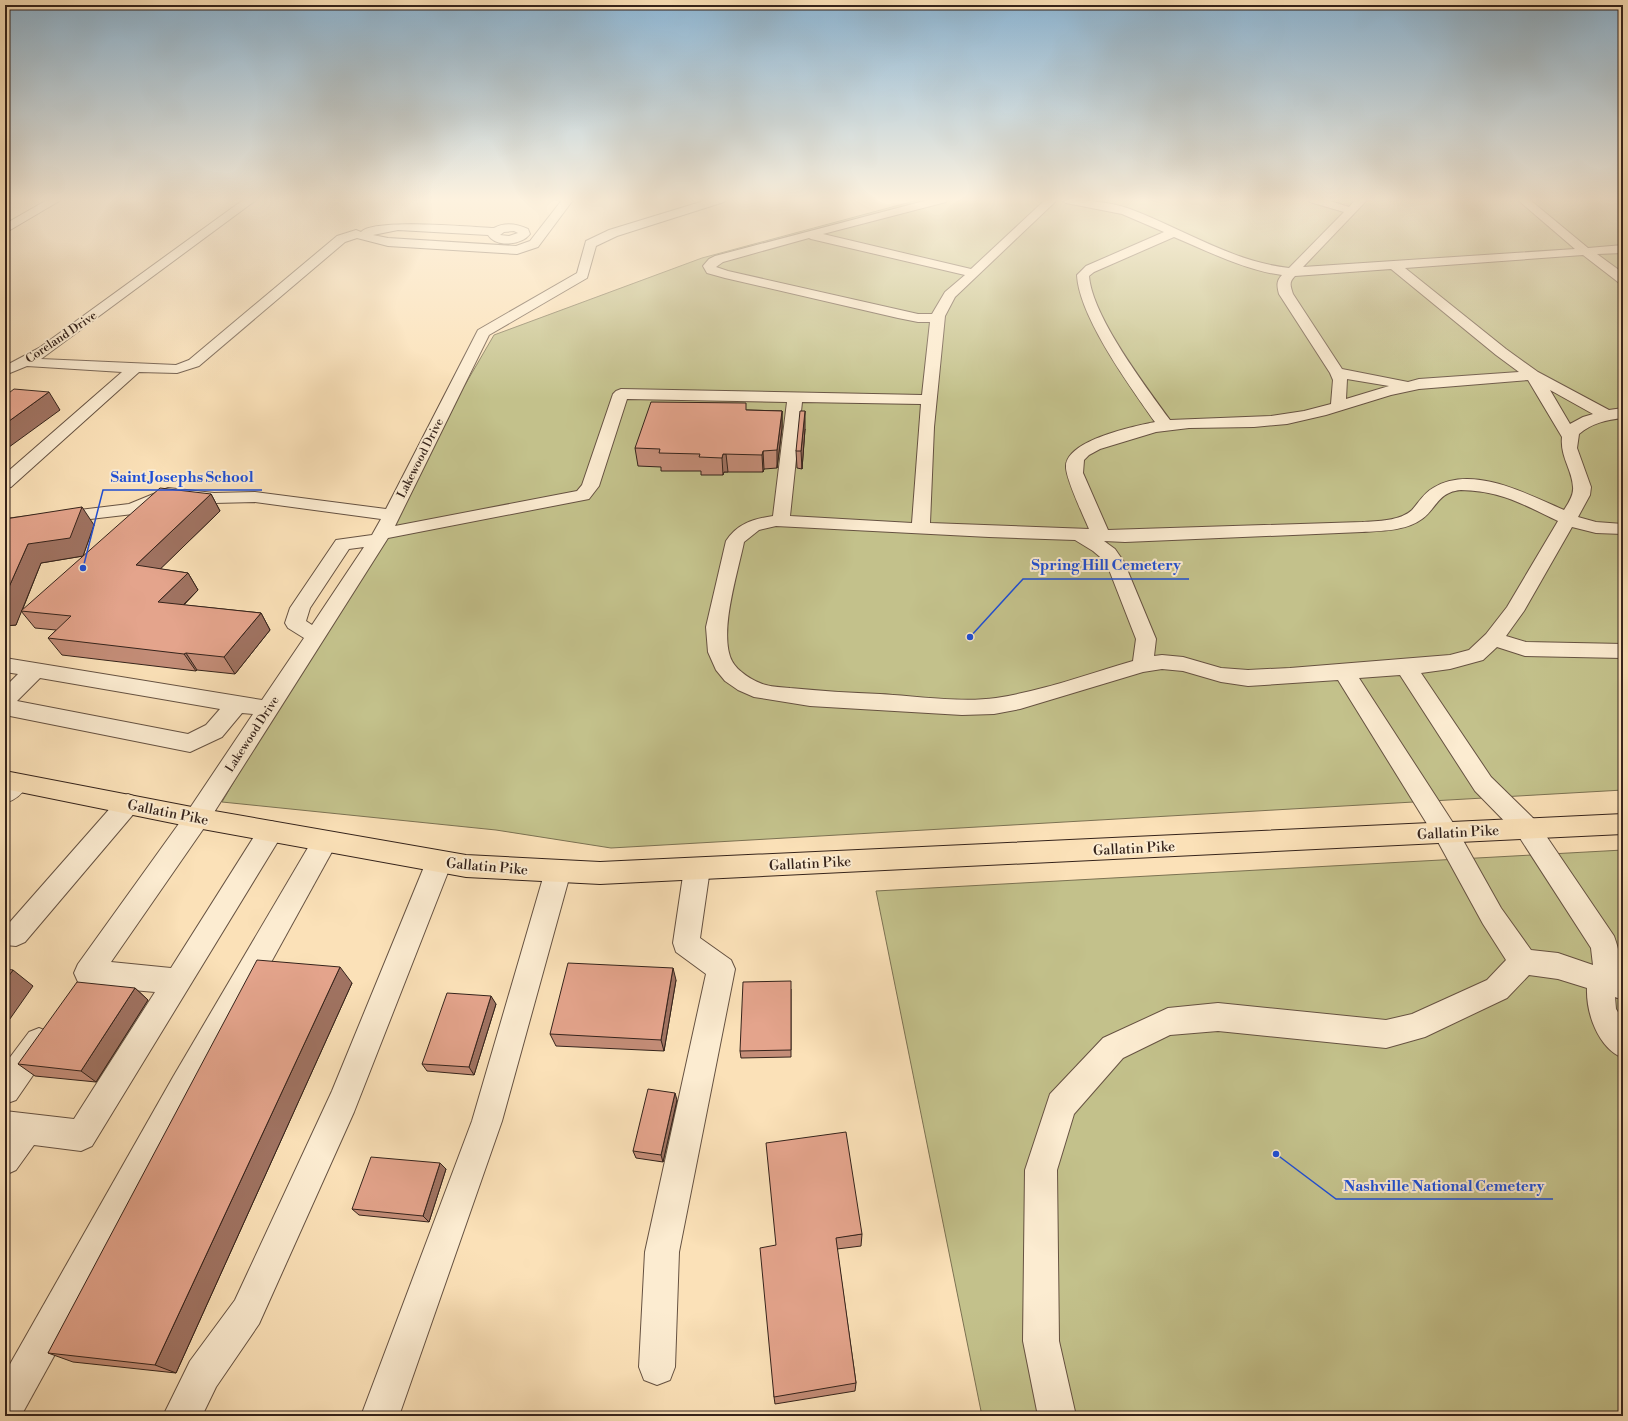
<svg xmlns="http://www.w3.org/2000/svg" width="1628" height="1421" viewBox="0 0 1628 1421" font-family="'Libre Bodoni',serif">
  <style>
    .green { fill: #c3c18b; stroke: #7c7253 }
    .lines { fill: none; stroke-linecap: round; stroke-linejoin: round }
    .minor-casing { stroke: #665242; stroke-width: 2 }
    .major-casing { stroke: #35231b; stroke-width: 2 }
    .minor { fill: #fcecd1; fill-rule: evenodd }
    .major { fill: #fbe1b8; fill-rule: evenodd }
    .wall { fill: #c48d78; stroke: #35231b }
    .shaded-wall { fill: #a07362; stroke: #35231b }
    .building { fill: #e4a48c; stroke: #35231b }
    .labels { text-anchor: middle; stroke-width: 4; stroke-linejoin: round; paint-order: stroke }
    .far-street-label { font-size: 12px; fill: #35231b; stroke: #fcecd1 }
    .street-label { font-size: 14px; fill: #35231b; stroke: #fcecd1 }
    .leader { fill: none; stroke: #1d4ed8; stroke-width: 1.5 }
    .callout-dot { fill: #1d4ed8; stroke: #fcecd1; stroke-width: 1.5 }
    .callout-label { font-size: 15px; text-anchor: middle; font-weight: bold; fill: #1d4ed8; stroke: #fcecd1; stroke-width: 4; stroke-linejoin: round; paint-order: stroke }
  </style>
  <rect width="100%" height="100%" fill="#fbe1b8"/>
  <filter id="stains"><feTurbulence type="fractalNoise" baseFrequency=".005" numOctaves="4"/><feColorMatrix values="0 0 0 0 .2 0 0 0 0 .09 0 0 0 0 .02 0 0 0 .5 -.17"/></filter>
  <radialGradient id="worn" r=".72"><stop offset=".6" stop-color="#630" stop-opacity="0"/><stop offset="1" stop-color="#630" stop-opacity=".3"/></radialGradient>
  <g class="green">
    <path d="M918 200H1623V790L611 848 496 830 222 802 494 335 702 258Z"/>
    <path d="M1623 850V1416H982L876 891Z"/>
  </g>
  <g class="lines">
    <defs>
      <g id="minor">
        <path d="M47 200H61L5 233V224Z"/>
        <path d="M243 200H256L41 359 176 365 189 360 337 236 356 230 361 232C373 218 472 227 494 228 505 222 517 224 528 229L530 234C522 245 496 248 488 235L398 230 373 235 388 238 516 246 530 241 562 200H573L538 247 517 254 388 246 357 238 345 242 199 366 177 373 139 372 11 487 5 488V474L122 372 27 366 5 375V366L39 348ZM514 231 518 233 509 236 500 235 504 232Z"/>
        <path d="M707 200H725L724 202 617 236 596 246 587 278 489 335 395 526 577 491 582 485 613 394 616 391 621 389 922 395 930 322H918L898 318 725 278 707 273 703 266 709 259 715 256 928 200H947L946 202 823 234 971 269 1045 200H1057L955 297 945 316 934 427 930 523 1089 529C1084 517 1065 477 1066 466 1067 440 1135 426 1155 422 1131 388 1079 317 1077 275L1086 266 1164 232 1122 214 1066 203 1061 200C1083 200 1108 201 1130 209 1181 228 1233 262 1289 268L1344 212 1310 202 1309 200H1327L1349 207 1355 200H1367L1303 267 1575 249 1518 200H1530L1588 248 1623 245V253L1597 254 1623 273V283L1618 282 1583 255 1405 268 1506 349 1538 372 1609 410 1623 408V418C1606 420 1592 423 1579 434L1577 448 1591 487 1590 495 1578 517 1596 522 1623 524V534L1596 533 1572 527 1524 611 1506 636 1526 642 1623 644V658L1525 656 1497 647 1483 660 1450 669 1421 673 1491 777 1536 821 1614 936C1618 947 1622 961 1619 973L1623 974V1000L1615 997 1616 1009 1623 1020V1058C1598 1048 1586 1013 1587 988L1558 979 1529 975 1507 998 1425 1037 1386 1048 1218 1031 1170 1035 1123 1058 1074 1114 1057 1170 1059 1341 1076 1416H1038L1023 1341 1025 1170 1050 1094 1103 1038 1168 1008 1218 1003 1386 1020 1412 1014 1487 980 1506 960 1483 924 1437 840 1338 680 1248 686 1221 682 1183 671 1162 669 1143 672 1020 709 994 714 962 715 810 706 754 697 738 690 725 681 716 670 708 652 706 627 726 541C737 524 753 519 773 516L787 402 627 399 599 486 589 499 388 538 206 825 111 962 171 968 262 824 271 821 280 824 283 831 280 838 92 1146 81 1151 34 1145 16 1170 5 1175V1111L74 1119 155 992 88 986 78 982 74 973 78 964 188 811 253 714 242 713 222 737 190 752 5 715V687L18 674 5 672V658L262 700 304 638 288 628 285 623 290 608 336 540 372 535 381 519 255 502 214 503 170 498 133 514 5 529V519L129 504 168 488 214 493 255 492 386 509 478 330 577 273 586 241 609 230ZM1174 237C1207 251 1247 271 1282 275 1276 281 1277 286 1279 294L1330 373 1333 380 1331 404 1304 411 1271 416 1170 420C1146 387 1092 316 1089 276L1094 272ZM809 238 811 239 965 275 945 292 932 314H918L728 271 716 267 723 262ZM1391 269 1496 355 1519 372 1419 379 1408 382 1342 369 1293 294C1290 285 1289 282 1295 276ZM1347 379 1389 386 1346 399ZM1528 380 1562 437C1560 457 1572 469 1573 487 1574 495 1568 504 1564 510 1527 494 1472 464 1433 488 1424 493 1419 502 1412 510 1400 521 1378 521 1362 522L1108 530 1083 473 1084 460 1089 455 1100 449 1156 432 1189 428 1254 427 1287 424 1326 415 1391 395 1419 389ZM1550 390 1593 414 1583 417 1570 424ZM802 402 921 404 912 523 790 516ZM1461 490C1502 491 1522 504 1558 521L1507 607 1486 634 1469 650 1450 655 1290 668 1248 670 1221 668 1183 657 1162 655 1154 656 1156 639 1124 562 1115 549 1104 541 1125 542 1362 532C1381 531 1406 531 1422 519 1437 508 1438 492 1461 490ZM776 526 989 537 1075 540 1093 551 1106 562 1136 639 1133 661C1088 674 1042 691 996 698 961 703 916 696 880 694 850 693 820 691 790 688 782 687 773 687 766 685 754 682 737 671 732 661 718 634 738 572 744 542L759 530ZM364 547 312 625 306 621 310 608 349 549ZM1400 675 1475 791 1518 835 1591 948 1593 965 1558 953 1531 950 1501 908 1455 826 1359 678ZM40 678 220 709 206 725 188 734 17 701Z"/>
        <path d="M17 774 25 776 29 783C23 793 16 800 5 803V780L9 776Z"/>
        <path d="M128 794 136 797 140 804 136 811 25 942 16 946 5 945V921L10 922 120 797Z"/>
        <path d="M325 831 334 834 337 841 334 848 21 1416H5V1373L173 1077 316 834Z"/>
        <path d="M439 851 448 855 452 862 354 1112 259 1324 216 1387 202 1416H163L190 1361 235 1300 332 1091 426 862 430 855Z"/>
        <path d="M697 858 706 861 710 869 700 938 731 960 735 969 679 1252 675 1367 670 1380 657 1385 644 1380 639 1367 645 1252 706 974 676 952 673 943 684 869 688 861Z"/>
        <path d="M558 860 567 863 571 871 502 1121 399 1416H361L472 1121 545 871 549 863Z"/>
        <path d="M39 1028 49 1032 54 1042 49 1052 16 1100 5 1104V1064L29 1032Z"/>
      </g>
      <path id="major" d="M5 771 197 808 466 855 600 862 1623 814V834L600 884 466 877 197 828 5 789Z"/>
    </defs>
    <use href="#minor" class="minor-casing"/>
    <use href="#major" class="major-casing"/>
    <use href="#minor" class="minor"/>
    <use href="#major" class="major"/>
  </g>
  <g class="wall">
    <path d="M747 410 782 411V428L777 468 764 469 763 472H724L723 475H701V471H661V467L638 466 635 448Z"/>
    <path d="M805 429 802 469 797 468 796 451Z"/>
    <path d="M211 494 220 511 160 569 188 573 198 590 184 605 261 613 270 630 235 674 197 670 196 671 62 655 48 638 56 630 35 628 21 611 16 625 5 626V519L94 525 83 556 41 563 22 611Z"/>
    <path d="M676 980 664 1051 556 1046 550 1034Z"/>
    <path d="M352 983 176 1373 73 1362 48 1353Z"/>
    <path d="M135 988 148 1000 96 1082 35 1076 18 1064Z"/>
    <path d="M791 989V1057L741 1058 740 1051Z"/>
    <path d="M496 1004 474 1075 427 1071 422 1064Z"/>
    <path d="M677 1100 663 1162 636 1158 633 1151Z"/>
    <path d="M446 1169 429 1222 359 1215 352 1209Z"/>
    <path d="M862 1234 861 1246 837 1249 856 1383 855 1391 775 1404 774 1397 776 1245Z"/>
  </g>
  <g class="shaded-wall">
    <path d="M49 392 60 410 5 450V424Z"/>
    <path d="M782 411V428L777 468V450Z"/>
    <path d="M805 411V429L802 469 801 451Z"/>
    <path d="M763 451 764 469 763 472 762 455Z"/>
    <path d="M723 454H726L728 472H724L723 475 722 458Z"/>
    <path d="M211 494 220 511 147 582 136 565Z"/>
    <path d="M82 507 94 525 83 556 41 563 16 625 5 626V596L28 544Z"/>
    <path d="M188 573 198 590 169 619 158 602Z"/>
    <path d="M261 613 270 630 235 674 224 657Z"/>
    <path d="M186 653 197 670 196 671 184 654Z"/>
    <path d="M340 967 352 983 176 1373 155 1365Z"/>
    <path d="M673 968 676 980 664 1051 661 1040Z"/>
    <path d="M13 970 33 986 5 1026V981Z"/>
    <path d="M135 988 148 1000 96 1082 81 1071Z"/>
    <path d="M491 996 496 1004 474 1075 469 1067Z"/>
    <path d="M675 1093 677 1100 663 1162 661 1155Z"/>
    <path d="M440 1163 446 1169 429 1222 423 1216Z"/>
  </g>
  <g class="building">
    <path d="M14 389 49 392 5 424V396Z"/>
    <path d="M651 402 746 403V410L782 411 777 450 763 451 762 455 723 454 722 458 699 457 700 454 659 453 660 449 635 448Z"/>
    <path d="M800 411H805L801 451H796Z"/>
    <path d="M160 488 211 494 136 565 188 573 158 602 261 613 224 657 186 653 184 654 48 638 71 616 21 611Z"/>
    <path d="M82 507 70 538 28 544 5 596V519Z"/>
    <path d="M257 960 340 967 155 1365 48 1353Z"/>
    <path d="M568 963 673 968 661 1040 550 1034Z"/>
    <path d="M5 969 13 970 5 981Z"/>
    <path d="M791 981V1050L740 1051 743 982Z"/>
    <path d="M77 982 135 988 81 1071 18 1064Z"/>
    <path d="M447 993 491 996 469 1067 422 1064Z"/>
    <path d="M648 1089 675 1093 661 1155 633 1151Z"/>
    <path d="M846 1132 862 1234 836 1238 856 1383 774 1397 760 1248 776 1245 766 1143Z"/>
    <path d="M371 1157 440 1163 423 1216 352 1209Z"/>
  </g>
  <linearGradient id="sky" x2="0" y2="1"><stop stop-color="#8db7d6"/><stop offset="0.5" stop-color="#fdf2df"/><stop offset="1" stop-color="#fdf2df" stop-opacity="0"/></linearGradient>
  <rect width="1628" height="399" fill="url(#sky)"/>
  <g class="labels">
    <g class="far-street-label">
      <text transform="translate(61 337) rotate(-34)" y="4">Coreland Drive</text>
      <text transform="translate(420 458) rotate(-63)" y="4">Lakewood Drive</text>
      <text transform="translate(252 734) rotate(-57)" y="4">Lakewood Drive</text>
    </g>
    <g class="street-label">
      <text transform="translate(168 812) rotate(11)" y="5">Gallatin Pike</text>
      <text transform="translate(1458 832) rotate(-3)" y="5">Gallatin Pike</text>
      <text transform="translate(1134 848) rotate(-3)" y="5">Gallatin Pike</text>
      <text transform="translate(810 863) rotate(-3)" y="5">Gallatin Pike</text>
      <text transform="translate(487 866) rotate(5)" y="5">Gallatin Pike</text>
    </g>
  </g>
  <path class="leader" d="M83 568L103 490H262M970 637L1023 579H1189M1276 1154L1336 1199H1553"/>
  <g class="callout-dot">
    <circle cx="83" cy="568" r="4"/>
    <circle cx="970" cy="637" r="4"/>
    <circle cx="1276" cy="1154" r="4"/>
  </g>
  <g class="callout-label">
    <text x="182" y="482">Saint Josephs School</text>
    <text x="1106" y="570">Spring Hill Cemetery</text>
    <text x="1444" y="1191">Nashville National Cemetery</text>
  </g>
  <rect width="1628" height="1421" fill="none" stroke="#fbe1b8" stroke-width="20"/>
  <rect x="6" y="6" width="1616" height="1409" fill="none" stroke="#35231b" stroke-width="2"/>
  <rect x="10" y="10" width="1608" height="1401" fill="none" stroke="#35231b"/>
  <rect width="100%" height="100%" filter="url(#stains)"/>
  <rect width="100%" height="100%" fill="url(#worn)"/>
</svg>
